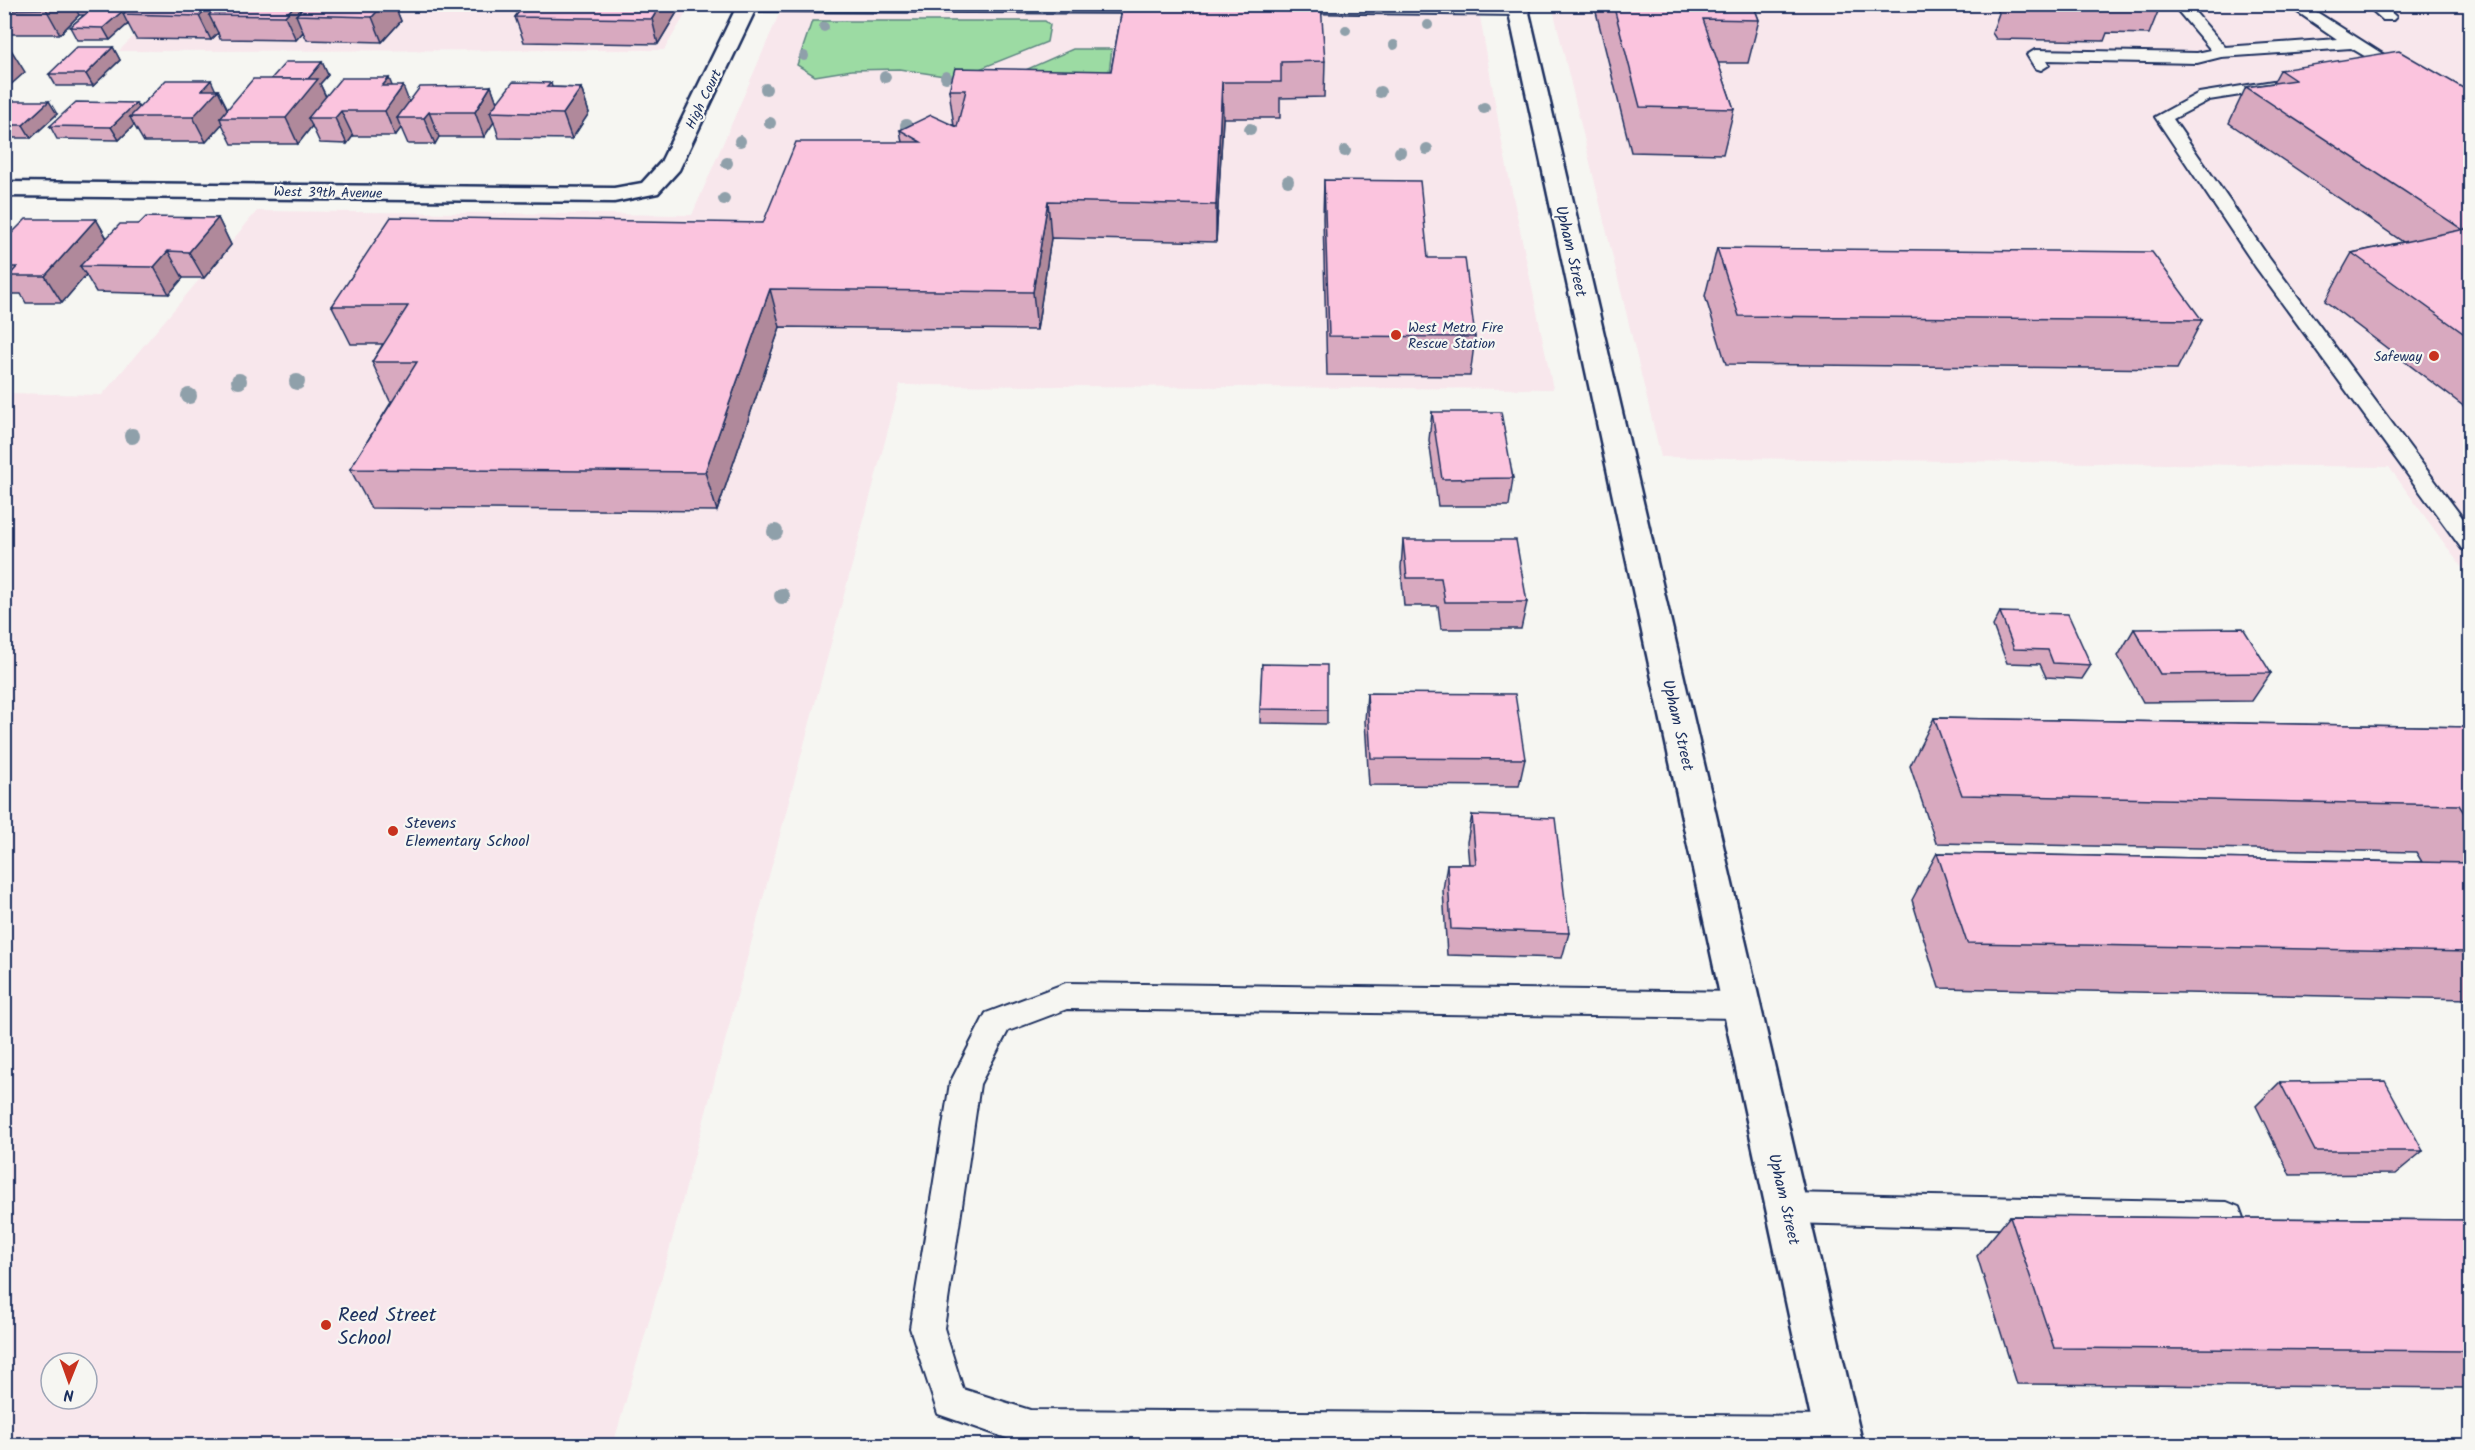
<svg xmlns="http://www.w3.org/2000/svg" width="2475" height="1450" viewBox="0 0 2475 1450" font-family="Kalam,sans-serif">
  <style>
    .built { fill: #f8e7ec; fill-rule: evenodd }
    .green { fill: #9cdba3; stroke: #5c8580; stroke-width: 1.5 }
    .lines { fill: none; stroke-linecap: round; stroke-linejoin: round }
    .service-casing { stroke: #1b2f5e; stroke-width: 4 }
    .minor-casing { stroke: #1b2f5e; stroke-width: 5 }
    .service { fill: #f6f6f2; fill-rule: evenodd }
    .minor { fill: #f6f6f2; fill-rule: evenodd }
    .tree { fill: #8fa0aa }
    .wall { fill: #d8a9bf; stroke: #1b2f5e; stroke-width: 1.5 }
    .shaded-wall { fill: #b0899b; stroke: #1b2f5e; stroke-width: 1.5 }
    .building { fill: #fbc4de; stroke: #1b2f5e; stroke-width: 1.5 }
    .poi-dot { fill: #c8321e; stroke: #f6f6f2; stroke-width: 2 }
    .labels { text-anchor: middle; stroke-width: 4.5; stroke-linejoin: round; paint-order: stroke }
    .far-street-label { font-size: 14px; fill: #1b2f5e; stroke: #f6f6f2 }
    .far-poi-label { font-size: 14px; fill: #1b2f5e; stroke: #f6f6f2; text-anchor: start }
    .street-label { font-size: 16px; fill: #1b2f5e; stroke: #f6f6f2 }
    .poi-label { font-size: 16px; fill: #1b2f5e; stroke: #f6f6f2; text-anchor: start }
    .near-poi-label { font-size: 20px; fill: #1b2f5e; stroke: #f6f6f2; text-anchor: start }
  </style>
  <rect width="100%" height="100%" fill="#f6f6f2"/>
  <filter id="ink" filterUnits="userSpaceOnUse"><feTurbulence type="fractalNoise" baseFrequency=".0167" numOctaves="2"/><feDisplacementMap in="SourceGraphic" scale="12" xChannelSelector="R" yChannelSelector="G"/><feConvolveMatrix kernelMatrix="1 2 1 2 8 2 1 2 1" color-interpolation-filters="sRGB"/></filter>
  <g filter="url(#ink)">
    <g class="built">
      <path d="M164 5H691L664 50 119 51Z"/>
      <path d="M783 5H1478L1503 148 1553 389 900 385 665 1266 613 1445 5 1446V393L102 395 257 211 692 215ZM51 1363H87V1399H51Z"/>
      <path d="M1552 5H2470V579L2389 467 1661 457Z"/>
    </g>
    <g class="green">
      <path d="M812 21H1045L1050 25 1047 42 957 78 899 69 852 70 815 76 797 65Z"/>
      <path d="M1073 49H1112L1106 95 971 94Z"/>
    </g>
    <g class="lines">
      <defs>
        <g id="service">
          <path d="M741 4H1159L1163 8 1155 13 748 11 743 9Z"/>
          <path d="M1288 4 1518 5 1526 10 1518 15 1283 12 1280 9Z"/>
          <path d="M2172 4H2188L2225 47 2337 39 2286 4H2304L2411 72 2409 75H2397L2351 48 2221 57 2197 63 2046 60 2049 65 2041 70 2035 68 2027 55 2035 50 2197 53 2211 50Z"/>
          <path d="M2365 4H2382L2396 17 2393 20H2383Z"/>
          <path d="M2279 80 2285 82 2287 85 2285 88 2209 100 2173 119 2269 258 2470 528V551L2462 549 2255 266 2155 117 2199 93Z"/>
          <path d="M1066 983 1741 992 1751 996 1756 1005 1751 1014 1741 1018 1067 1009 1008 1031 980 1084 944 1328 963 1389 1030 1410 1837 1416 1850 1421 1855 1434 1850 1446H1029L938 1414 910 1328 950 1083 986 1013Z"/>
          <path d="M1787 1193 2227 1202 2239 1207 2243 1218 2239 1229 2227 1234 1787 1223 1776 1219 1771 1208 1776 1197Z"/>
        </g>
        <g id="minor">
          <path d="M738 4H758L679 170 658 193 614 202 4 196V182L614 188 642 183 661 162Z"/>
          <path d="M1507 4H1527L1863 1446H1817Z"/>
        </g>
      </defs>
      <use href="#service" class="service-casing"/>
      <use href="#minor" class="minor-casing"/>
      <use href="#service" class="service"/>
      <use href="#minor" class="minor"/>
    </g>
    <g class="tree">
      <circle cx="1428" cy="25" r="5"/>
      <circle cx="824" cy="27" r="5"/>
      <circle cx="1346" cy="30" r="5"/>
      <circle cx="1394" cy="45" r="5"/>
      <circle cx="804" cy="56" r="5"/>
      <circle cx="885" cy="77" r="6"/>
      <circle cx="946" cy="77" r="6"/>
      <circle cx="766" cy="89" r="6"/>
      <circle cx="1380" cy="92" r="6"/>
      <circle cx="1484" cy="108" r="6"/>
      <circle cx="770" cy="123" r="6"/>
      <circle cx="906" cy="125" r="6"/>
      <circle cx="1250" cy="129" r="6"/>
      <circle cx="740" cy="141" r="6"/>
      <circle cx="1427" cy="149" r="6"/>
      <circle cx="1345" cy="151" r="6"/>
      <circle cx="1400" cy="152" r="6"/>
      <circle cx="727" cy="163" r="6"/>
      <circle cx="1288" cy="181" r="6"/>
      <circle cx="724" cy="199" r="6"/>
      <circle cx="239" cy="381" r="8"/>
      <circle cx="297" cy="382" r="8"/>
      <circle cx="189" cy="396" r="8"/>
      <circle cx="132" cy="436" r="8"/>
      <circle cx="775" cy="532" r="8"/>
      <circle cx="782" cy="596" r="8"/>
    </g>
    <g class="wall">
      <path d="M4 4H109L106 8H126L127 11 394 4 401 21 382 42 307 40 303 32 296 40 220 39 218 33 211 40 136 39 128 24 110 40H77L70 27 84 15H79L60 34H5Z"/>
      <path d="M525 4H682L658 44 524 42 515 17Z"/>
      <path d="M1123 4 1325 61 1324 97 1280 98V118H1223L1216 242 1051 238 1037 330 780 327 717 511 371 508 350 469 392 401H390L372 362 383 344H351L332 306 763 223 902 142 900 130 957 127 958 126H954L949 90 1111 71Z"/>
      <path d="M1594 4H1753L1759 20 1748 63H1718L1734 109 1723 154 1631 152Z"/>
      <path d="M1994 4H2161L2149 34 2107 33 2104 41 1996 39 1992 33 1999 13Z"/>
      <path d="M113 47 120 60 93 86H56L49 74Z"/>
      <path d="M322 62 328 75 320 84 326 96 392 86 409 102 491 86 497 103 551 83 552 87 581 88 589 113 572 139 499 138 494 122 484 137H439L435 144H408L401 128 395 136H353L347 144 320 143 312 126 298 144H232L222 124 206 142H144L134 125 119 140 57 139 50 126 136 103 139 108 215 90H218L228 109 271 79Z"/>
      <path d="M2280 70 2470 92V411L2325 301 2352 253 2403 242 2229 123 2246 87 2273 83Z"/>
      <path d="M4 101 57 114 31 138H4Z"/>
      <path d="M1324 180 1428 258 1475 337 1470 376 1327 375 1323 218Z"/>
      <path d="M218 218 231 245 204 278H183L169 294 96 292 86 275 62 303H26L21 294H4V225L11 235 96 219 107 238 139 224Z"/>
      <path d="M1717 248 2202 320 2177 369 1726 364 1705 296Z"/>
      <path d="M1432 412 1513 478 1509 506H1438L1429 440Z"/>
      <path d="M1403 540 1527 602 1521 629H1441L1438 606H1404L1401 568Z"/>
      <path d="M2000 612 2091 665 2082 679 2046 677 2040 664 2007 663 1993 626Z"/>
      <path d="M2134 629 2271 673 2252 701 2143 702 2118 656Z"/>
      <path d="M1262 664 1327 710V724L1260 723Z"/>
      <path d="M1367 693 1525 759 1519 786 1369 785 1365 721Z"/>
      <path d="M1934 718 2470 727V999L1939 988 1912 900 1937 853 2422 862 2416 852 1936 843 1910 766Z"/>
      <path d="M1472 815 1569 933 1562 958 1447 955 1443 890 1447 864H1469L1467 842Z"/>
      <path d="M2280 1082 2423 1151 2395 1174 2290 1175 2256 1106Z"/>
      <path d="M2010 1216 2470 1220V1388L2017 1384 1977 1256Z"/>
    </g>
    <g class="shaded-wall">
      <path d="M51 4H73L79 15 60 34 46 9Z"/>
      <path d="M93 4H109L98 15Z"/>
      <path d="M211 4H225L209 15 218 33 211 40 199 16Z"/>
      <path d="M296 4H309L296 15 303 32 296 40 285 16Z"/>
      <path d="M384 4H394L401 21 382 42 372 17Z"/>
      <path d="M661 4H682L658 44 652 19Z"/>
      <path d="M126 8 129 14H123L128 24 110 40 103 28Z"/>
      <path d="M113 47 120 60 93 86 86 74Z"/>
      <path d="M10 48 25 72 6 89 4 87V53Z"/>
      <path d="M322 62 328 75 320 84 329 104 308 118 312 126 298 144 286 118 303 85Z"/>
      <path d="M389 78 396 96 403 86 413 112 397 118 401 128 395 136 385 111 382 86Z"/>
      <path d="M211 80 216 91 218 90 230 115 220 118 222 124 206 142 193 117 202 90Z"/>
      <path d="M1222 82 1223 118 1216 242V205Z"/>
      <path d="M491 86 500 111 490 112 494 122 484 137 475 112Z"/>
      <path d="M581 88 589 113 572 139 563 114Z"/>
      <path d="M49 101 57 114 31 138 23 125Z"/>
      <path d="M136 103 143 116 130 117 134 125 119 140 111 127Z"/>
      <path d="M341 111 353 136 347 144 335 118Z"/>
      <path d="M429 112 439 137 435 144 424 118Z"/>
      <path d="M1048 201 1051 238 1037 330 1033 292Z"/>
      <path d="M218 218 231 245 204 278 189 252Z"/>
      <path d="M96 219 111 246 80 266 86 275 62 303 45 276Z"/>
      <path d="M4 225 17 244 4 256Z"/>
      <path d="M168 251 183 278 169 294 154 267Z"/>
      <path d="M770 289 780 327 717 511 705 472Z"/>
    </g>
    <g class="building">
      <path d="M4 4H51L46 9 4 10Z"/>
      <path d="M134 4H211L199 16 123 14Z"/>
      <path d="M219 4H296L285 16 209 15Z"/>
      <path d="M307 4H384L372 17 296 15Z"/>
      <path d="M525 4H661L652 19 515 17Z"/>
      <path d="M1123 4H1321L1325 61 1281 62V82H1222L1216 205 1048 201 1033 292 770 289 705 472 350 469 417 362H372L408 306H332L391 217 763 223 796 142H921L900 130 931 115 957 127 966 90H949L955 68 1111 71Z"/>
      <path d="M1613 4H1753L1759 20 1703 19 1734 109 1640 107Z"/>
      <path d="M93 8H126L103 28 70 27Z"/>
      <path d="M77 47H113L86 74H49Z"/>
      <path d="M4 48H10L4 53Z"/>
      <path d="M2399 51 2470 92V228L2463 230 2246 87 2295 80 2280 70Z"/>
      <path d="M286 62H322L308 79H271Z"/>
      <path d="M341 78H389L382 86H403L385 111H341L335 118H308Z"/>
      <path d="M253 79H318L286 118H220Z"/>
      <path d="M166 80H211L202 90H218L193 117H130Z"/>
      <path d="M513 82 551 83 547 87 581 88 563 114 490 112Z"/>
      <path d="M491 86 475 112H429L424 118H397L420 87Z"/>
      <path d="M4 101H49L23 125H4Z"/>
      <path d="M76 102 136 103 111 127 50 126Z"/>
      <path d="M1324 180 1420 181 1428 258H1465L1475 337 1329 336Z"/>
      <path d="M146 217 218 218 189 252 168 251 154 267 80 266 120 224H139Z"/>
      <path d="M26 219H96L45 276H9L17 267H4V241Z"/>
      <path d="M2470 228V338L2352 253Z"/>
      <path d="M1717 248 2152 252 2202 320 1739 316Z"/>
      <path d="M1432 412H1501L1513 478 1442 479Z"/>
      <path d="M1403 540H1516L1527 602H1445L1441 578H1407Z"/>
      <path d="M2000 612 2068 614 2091 665 2053 663 2048 650 2014 649Z"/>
      <path d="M2243 628 2271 673 2160 674 2134 629Z"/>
      <path d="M1262 664 1327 665V710L1260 709Z"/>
      <path d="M1367 693 1515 694 1525 759 1371 758Z"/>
      <path d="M1934 718 2470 727V822L2459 805 1962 795Z"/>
      <path d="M1472 815 1555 818 1569 933 1451 929 1447 864H1476Z"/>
      <path d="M1937 853 2470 863V952L1967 943Z"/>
      <path d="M2385 1081 2423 1151H2315L2280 1082Z"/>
      <path d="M2010 1216 2470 1220V1351L2054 1348Z"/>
    </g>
  </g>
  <g class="poi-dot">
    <circle cx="1396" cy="335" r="6"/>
    <circle cx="2434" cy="356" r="6"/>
    <circle cx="393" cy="831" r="6"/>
    <circle cx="326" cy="1325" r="6"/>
  </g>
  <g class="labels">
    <g class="far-street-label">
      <text transform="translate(703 99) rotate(-64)" y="5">High Court</text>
      <text transform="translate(328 192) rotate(1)" y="5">West 39th Avenue</text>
    </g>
    <g class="far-poi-label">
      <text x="1408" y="332">West Metro Fire<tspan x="1408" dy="16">Rescue Station</tspan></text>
      <text x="2422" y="361" text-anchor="end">Safeway</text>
    </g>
    <g class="street-label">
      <text transform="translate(1572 251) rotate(77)" y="6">Upham Street</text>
      <text transform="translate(1679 725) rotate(77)" y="6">Upham Street</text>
      <text transform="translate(1785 1199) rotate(77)" y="6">Upham Street</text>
    </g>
    <g class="poi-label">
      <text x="405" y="828">Stevens<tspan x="405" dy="18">Elementary School</tspan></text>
    </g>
    <g class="near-poi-label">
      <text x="338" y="1321">Reed Street<tspan x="338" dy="23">School</tspan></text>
    </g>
  </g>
  <rect width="2475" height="1450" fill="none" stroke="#f6f6f2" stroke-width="24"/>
  <rect x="12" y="12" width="2451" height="1426" fill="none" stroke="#1b2f5e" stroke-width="2" filter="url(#ink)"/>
  <g transform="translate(69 1381) rotate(181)"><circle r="28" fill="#f6f6f2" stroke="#9ea6b7" stroke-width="1.5"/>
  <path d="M0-4.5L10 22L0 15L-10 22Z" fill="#c8321e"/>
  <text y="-9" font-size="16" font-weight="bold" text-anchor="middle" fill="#1b2f5e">N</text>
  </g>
</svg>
